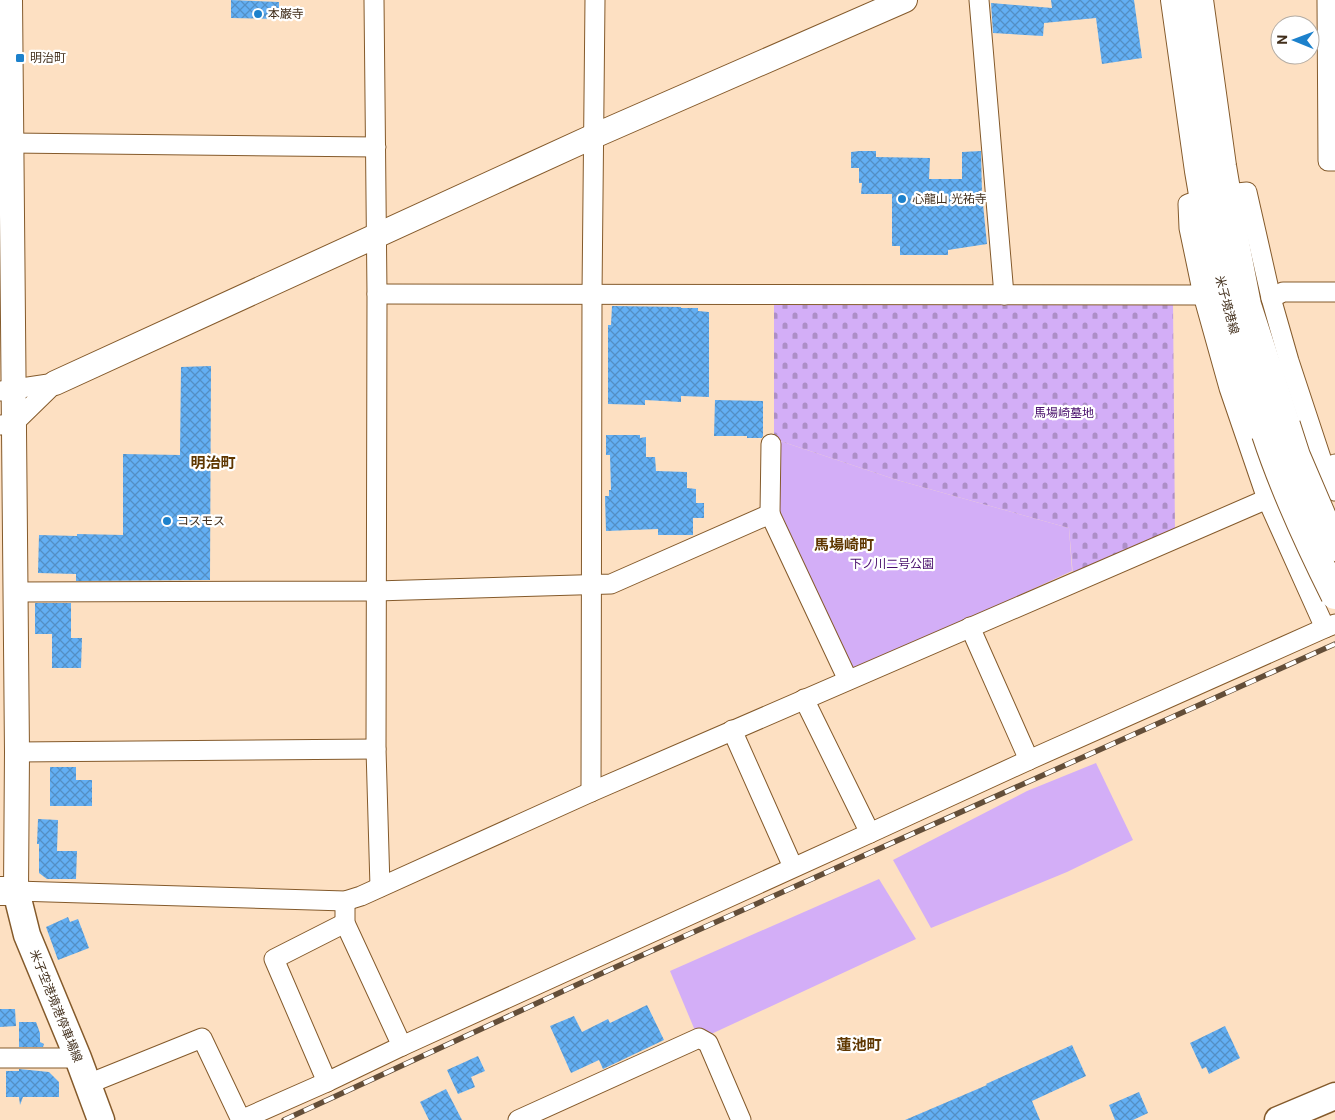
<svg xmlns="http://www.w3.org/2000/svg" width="1335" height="1120" viewBox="0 0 1335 1120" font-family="Roboto,'Noto Sans JP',sans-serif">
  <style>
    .green { fill: #d3aef7 }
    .cemetery { fill: url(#cemetery-stones) }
    .building { fill: url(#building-cross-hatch) }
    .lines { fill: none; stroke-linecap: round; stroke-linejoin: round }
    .minor-casing { stroke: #845a2b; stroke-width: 21 }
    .tertiary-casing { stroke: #845a2b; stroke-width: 26 }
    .secondary-casing { stroke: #845a2b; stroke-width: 29 }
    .primary-casing { stroke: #845a2b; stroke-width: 30 }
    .minor { stroke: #fff; stroke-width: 19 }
    .tertiary { stroke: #fff; stroke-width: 24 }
    .secondary { stroke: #fff; stroke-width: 26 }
    .primary { stroke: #fff; stroke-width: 28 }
    .rail-casing { stroke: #634e39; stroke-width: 5.5 }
    .rail { stroke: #fff; stroke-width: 4; stroke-dasharray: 11; stroke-linecap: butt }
    .primary-bridge-casing { stroke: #845a2b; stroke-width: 30; stroke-linecap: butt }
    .primary-bridge { stroke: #fff; stroke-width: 28 }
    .poi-dot { fill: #1c81cc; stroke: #fff; stroke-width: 2 }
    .labels { text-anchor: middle; stroke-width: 4.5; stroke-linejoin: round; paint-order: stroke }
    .poi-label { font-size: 12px; fill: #422f1c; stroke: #fff; text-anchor: start }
    .street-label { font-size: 12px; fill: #422f1c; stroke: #fff }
    .park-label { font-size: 12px; fill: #470d6b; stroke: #fff }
    .quarter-label { font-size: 15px; font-weight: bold; fill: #5f3700; stroke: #fff }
  </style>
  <defs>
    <pattern id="cemetery-stones" width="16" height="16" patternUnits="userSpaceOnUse" patternTransform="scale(1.25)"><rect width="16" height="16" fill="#d3aef7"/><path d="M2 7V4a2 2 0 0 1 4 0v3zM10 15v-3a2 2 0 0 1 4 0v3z" fill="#ad8ec7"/></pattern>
    <pattern id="building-cross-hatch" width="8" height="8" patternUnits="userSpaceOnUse" patternTransform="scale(1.25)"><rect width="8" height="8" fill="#63aff3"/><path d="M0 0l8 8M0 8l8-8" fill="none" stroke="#538fc4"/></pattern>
  </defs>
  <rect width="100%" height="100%" fill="#fde0c2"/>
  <g class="green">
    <path d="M777 440 897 480 1069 528 1072 571 851 673 778 511Z"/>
    <path d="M1096 763 1133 840 1067 872 931 928 893 860 1027 791Z"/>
    <path d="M879 879 916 939 709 1035 696 1033 670 971Z"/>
  </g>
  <path class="cemetery" d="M1173 303 1175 534 1073 576 1069 528 897 480 774 439V305Z"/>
  <g class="building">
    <path d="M231 0 279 2V19L231 18Z"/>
    <path d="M1051 0H1134L1142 58 1102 64 1096 18 1044 23 1043 36 993 33 991 3 1052 8Z"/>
    <path d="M859 151H876V157L930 158 929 179H962V152L981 151 982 194 987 244 948 250V255H900V246H892V194H861L862 183H859V168H851V152Z"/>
    <path d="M612 306 681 307V308H698V311L709 312V397L681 396V402L645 400V405L608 404V325H611Z"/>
    <path d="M211 366 210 580 76 581V574L38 573 39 535 77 536V534L123 535V454L180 455 181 367Z"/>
    <path d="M715 400 763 401V436L762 438H747V436H714Z"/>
    <path d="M606 435H640V438L646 437V457H655L656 471 687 472V488L696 489V503H704V518H693V535H658V529L606 531 605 496H609V490H611L610 455H606Z"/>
    <path d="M35 603H71V638H82L81 668H52V634H35Z"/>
    <path d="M50 767H76V780H92V806H50Z"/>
    <path d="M38 819 58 820 57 851H77L76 879H47L39 873V844H37Z"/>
    <path d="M68 917 70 922 78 919 89 948 58 960 46 927Z"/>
    <path d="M647 1005 664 1040 603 1069 599 1060 571 1073 550 1026 574 1016 582 1032 608 1019 610 1023Z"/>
    <path d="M0 1009H15L16 1026 0 1027Z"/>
    <path d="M19 1022H36L40 1033V1042L44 1044 43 1047H19Z"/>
    <path d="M1225 1026 1240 1058 1209 1074 1206 1067 1202 1069 1190 1043Z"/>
    <path d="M1072 1045 1086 1076 1032 1101 1040 1120H905L987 1085 986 1084Z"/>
    <path d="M478 1056 485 1071 471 1077 475 1087 458 1094 447 1070Z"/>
    <path d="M19 1069 49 1072 59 1082V1097H23L20 1105 19 1097H6V1071H19Z"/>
    <path d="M446 1089 462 1120H429L420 1102Z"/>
    <path d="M1139 1092 1148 1113 1133 1120H1115L1109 1105Z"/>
  </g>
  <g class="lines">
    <defs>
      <g id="minor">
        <path d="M374 0 377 294 376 749 380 887"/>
        <path d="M979 0 1004 295"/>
        <path d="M1327 0 1328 161H1335"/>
        <path d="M11 143 376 147"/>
        <path d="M1227 194 1247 192 1271 298 1289 361 1325 470 1335 464"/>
        <path d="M377 294 1203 295 1189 228 1188 204 1205 198"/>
        <path d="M1271 298 1283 292H1335"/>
        <path d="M0 391 55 383"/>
        <path d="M0 425 13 424 55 383"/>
        <path d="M1314 475 1325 470 1335 491"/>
        <path d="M1278 493 1267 499 1325 628 1335 624"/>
        <path d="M770 514 771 444"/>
        <path d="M15 592 376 591 611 584 770 514 848 680"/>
        <path d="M970 627 1029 760 1325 628"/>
        <path d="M804 699 870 833 1029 760"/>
        <path d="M732 730 793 867"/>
        <path d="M17 752 376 749"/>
        <path d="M591 792 592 294 595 0"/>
        <path d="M16 891 345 901 361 896 591 792 1267 499 1229 388 1203 295"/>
        <path d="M345 901V923L402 1046 870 833"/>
        <path d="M345 923 274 959 327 1082 402 1046"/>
        <path d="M0 1058H78"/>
        <path d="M88 1084 202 1038 241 1120 327 1082"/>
        <path d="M518 1120 699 1038 708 1043 741 1120"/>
      </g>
      <g id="tertiary">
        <path d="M10 0 17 752 16 891"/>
        <path d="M55 383 594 136 905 0"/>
      </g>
      <g id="secondary">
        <path d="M16 891 27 935 78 1058 101 1120"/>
        <path d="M1278 1120 1335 1096"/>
      </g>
      <g id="primary">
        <path d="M1175 0 1199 171 1212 247 1226 310 1266 434"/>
        <path d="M1199 0 1222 166 1235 243 1247 305 1286 425"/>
        <path d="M0 891H16"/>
      </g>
    </defs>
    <use href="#minor" class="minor-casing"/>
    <use href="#tertiary" class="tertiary-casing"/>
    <use href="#secondary" class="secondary-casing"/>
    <use href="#primary" class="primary-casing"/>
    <use href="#minor" class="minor"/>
    <use href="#tertiary" class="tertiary"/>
    <use href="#secondary" class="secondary"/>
    <use href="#primary" class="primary"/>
    <defs>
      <path id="rail" d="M284 1120 598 975 1335 644"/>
    </defs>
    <use href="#rail" class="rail-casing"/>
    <use href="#rail" class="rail"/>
    <defs>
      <g id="primary-bridge">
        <path d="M1286 425 1296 456 1335 547"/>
        <path d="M1266 434C1284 489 1309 543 1335 595"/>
      </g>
    </defs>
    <use href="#primary-bridge" class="primary-bridge-casing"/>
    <use href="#primary-bridge" class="primary-bridge"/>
  </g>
  <g class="poi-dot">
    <circle cx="258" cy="14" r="5"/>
    <rect x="15" y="53" width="10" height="10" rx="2.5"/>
    <circle cx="902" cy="199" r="5"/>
    <circle cx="167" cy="521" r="5"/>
  </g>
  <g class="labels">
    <g class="poi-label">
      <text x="268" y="18">本巌寺</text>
      <text x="30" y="62">明治町</text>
      <text x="912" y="203">心龍山 光祐寺</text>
      <text x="177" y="525">コスモス</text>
    </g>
    <g class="street-label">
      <text transform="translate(1227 305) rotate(75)" y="4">米子境港線</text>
      <text transform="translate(56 1006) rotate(68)" y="4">米子空港境港停車場線</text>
    </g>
    <g class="park-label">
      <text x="1064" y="417">馬場崎墓地</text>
      <text x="892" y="568">下ノ川二号公園</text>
    </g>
    <g class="quarter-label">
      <text x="213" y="468">明治町</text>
      <text x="844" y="550">馬場崎町</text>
      <text x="859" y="1050">蓮池町</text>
    </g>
  </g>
  <g transform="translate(1295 40) rotate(271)"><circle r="24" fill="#ffffff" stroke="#b3aca4"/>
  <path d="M0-4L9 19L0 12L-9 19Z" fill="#1c81cc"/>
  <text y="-8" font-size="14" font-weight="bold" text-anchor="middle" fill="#422f1c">N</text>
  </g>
</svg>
